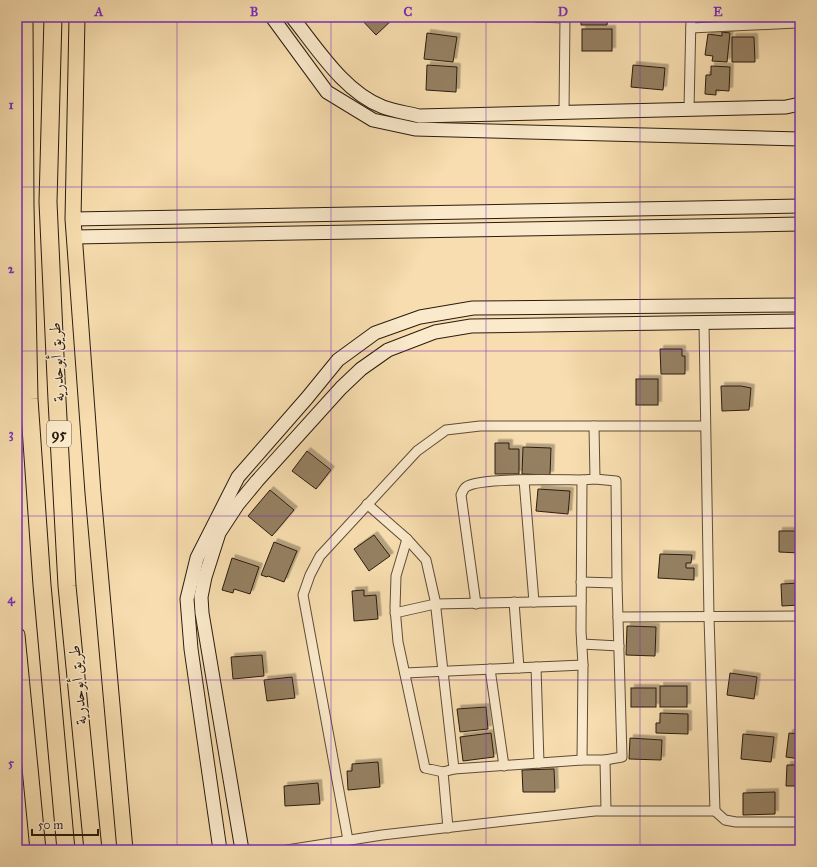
<svg xmlns="http://www.w3.org/2000/svg" width="817" height="867" viewBox="0 0 817 867" font-family="'IM FELL Great Primer',Amiri,serif">
  <style>
    .building { fill: #958062; stroke: #2b1c0f; filter: url(#shadow) }
    .lines { fill: none; stroke-linecap: round; stroke-linejoin: round }
    .street-casing { stroke: #5e4c37; stroke-width: 11 }
    .secondary-casing { stroke: #2b1c0f; stroke-width: 15 }
    .primary-casing { stroke: #2b1c0f; stroke-width: 17 }
    .highway-casing { stroke: #2b1c0f; stroke-width: 19 }
    .street { stroke: #fae9cb; stroke-width: 9 }
    .secondary { stroke: #fae9cb; stroke-width: 13 }
    .primary { stroke: #f7ddaf; stroke-width: 15 }
    .highway { stroke: #f7ddaf; stroke-width: 17 }
    .grid { fill: none; stroke: #7b2cbf; stroke-width: 1; stroke-opacity: 0.55 }
    .labels { text-anchor: middle; stroke-width: 3; stroke-linejoin: round; paint-order: stroke }
    .shield { fill: #fae9cb; stroke: #695a47; stroke-width: 1 }
    .shield-label { font-size: 15px; font-weight: bold; fill: #2b1c0f }
    .street-label { font-size: 16px; fill: #2b1c0f; stroke: #fae9cb }
    .neatline { fill: none; stroke: #7b2cbf; stroke-width: 1.5 }
    .grid-label { font-size: 13px; text-anchor: middle; font-weight: bold; fill: #7b2cbf }
  </style>
  <defs>
    <filter id="shadow"><feDropShadow dx="3.5" dy="-3.5" stdDeviation="0" flood-color="#0004"/></filter>
  </defs>
  <rect width="100%" height="100%" fill="#f7ddaf"/>
  <filter id="stains"><feTurbulence type="fractalNoise" baseFrequency=".005" numOctaves="4"/><feColorMatrix values="0 0 0 0 .2 0 0 0 0 .09 0 0 0 0 .02 0 0 0 .5 -.17"/></filter>
  <radialGradient id="worn" r=".72"><stop offset=".6" stop-color="#630" stop-opacity="0"/><stop offset="1" stop-color="#630" stop-opacity=".3"/></radialGradient>
  <g class="building">
    <path d="M359 17H395L376 35Z"/>
    <path d="M581 17H608L607 25H581Z"/>
    <rect x="582" y="29" width="30" height="22"/>
    <path d="M722 32 730 33 727 62 712 61 713 56 705 55 708 34 722 36Z"/>
    <path d="M427 33 457 37 453 62 424 59Z"/>
    <path d="M732 37H754L755 62H732Z"/>
    <path d="M427 65 457 67 456 92 426 90Z"/>
    <path d="M633 65 665 68 663 90 631 87Z"/>
    <path d="M711 66 730 67 729 91 716 90V95L705 94 706 75H711Z"/>
    <path d="M660 349H682V356H685V374H661Z"/>
    <rect x="636" y="379" width="22" height="26"/>
    <path d="M721 386H741L751 388 749 410 722 411Z"/>
    <path d="M495 443H509V449H519V474H495Z"/>
    <path d="M523 447 551 448 550 475 522 474Z"/>
    <path d="M307 451 331 470 316 489 292 471Z"/>
    <path d="M538 489 570 491 568 514 536 511Z"/>
    <path d="M270 490 294 510 272 536 248 516Z"/>
    <path d="M779 531H800V553L779 552Z"/>
    <path d="M374 535 390 556 369 571 354 549Z"/>
    <path d="M274 542 297 551 284 582 268 576 267 577 261 575Z"/>
    <path d="M660 554 692 555 691 563H686V568H694V580L658 578Z"/>
    <path d="M232 558 259 567 250 594 234 589 233 593 222 590Z"/>
    <path d="M800 583V605L782 606 781 584Z"/>
    <path d="M364 590V596L376 595 378 619 354 621 352 591Z"/>
    <path d="M627 626 656 627 655 656 626 655Z"/>
    <path d="M262 655 264 676 233 679 231 657Z"/>
    <path d="M730 673 757 677 754 699 727 695Z"/>
    <path d="M292 677 295 698 267 701 264 680Z"/>
    <rect x="660" y="686" width="27" height="21"/>
    <rect x="631" y="688" width="25" height="19"/>
    <path d="M486 707 488 729 460 732 457 709Z"/>
    <path d="M660 713 688 714V734L656 733V723H660Z"/>
    <path d="M491 733 494 757 463 761 460 737Z"/>
    <path d="M789 733 800 734V759L786 757Z"/>
    <path d="M743 734 774 737 771 762 741 759Z"/>
    <path d="M630 738 662 740 661 760 629 759Z"/>
    <path d="M796 761H800V786H786L787 765H796Z"/>
    <path d="M378 762 380 787 348 790 347 771H352V764Z"/>
    <path d="M554 769 555 792H523L522 770Z"/>
    <path d="M318 783 320 804 285 806 284 786Z"/>
    <path d="M775 792V814L743 815V793Z"/>
  </g>
  <g class="lines">
    <defs>
      <g id="street">
        <path d="M536 17 565 18"/>
        <path d="M691 28 797 23 800 20"/>
        <path d="M689 109 691 17"/>
        <path d="M564 112 565 17"/>
        <path d="M594 426 595 479 582 480 581 631 583 665 582 760H605L606 810"/>
        <path d="M595 479 616 481 617 583 622 757 605 760"/>
        <path d="M524 480 534 602"/>
        <path d="M367 504 407 539 426 560 435 600 454 769 443 772 448 828"/>
        <path d="M407 539 396 576 395 608 398 642 425 768 443 772"/>
        <path d="M581 582 617 583"/>
        <path d="M514 602 519 668"/>
        <path d="M476 604 461 495C462 493 464 488 466 487 479 477 562 480 582 480"/>
        <path d="M395 613 435 604 581 601"/>
        <path d="M618 617 800 616"/>
        <path d="M582 644 619 646"/>
        <path d="M536 667 539 763"/>
        <path d="M490 669 504 766"/>
        <path d="M405 673 583 665"/>
        <path d="M454 769 582 760"/>
        <path d="M715 811 725 820 736 822H800"/>
        <path d="M348 840 303 595 310 575 320 556 417 451 446 430 480 426H705"/>
        <path d="M287 850 382 835 595 811H715L709 617 704 323"/>
      </g>
      <g id="secondary">
        <path d="M272 17 327 92 373 120 415 129 800 139"/>
        <path d="M292 17C317 48 344 92 383 107 394 111 407 113 419 116L786 107 800 104"/>
        <path d="M73 219 800 206"/>
        <path d="M74 237 800 224"/>
        <path d="M220 850 191 649 187 599 197 558 238 477 307 398 338 360 375 333 420 317 473 308 800 305"/>
        <path d="M242 850 202 613 201 597 205 577 219 533 238 504 257 481 341 388 361 369 388 350 435 332 471 326 800 321"/>
      </g>
      <g id="primary">
        <path d="M77 17 73 219 93 493 125 850"/>
        <path d="M17 635 38 850"/>
      </g>
      <g id="highway">
        <path d="M24 17 25 206 29 399 42 585 66 850"/>
        <path d="M53 17 48 202 57 400 67 586 93 850"/>
      </g>
    </defs>
    <use href="#street" class="street-casing"/>
    <use href="#secondary" class="secondary-casing"/>
    <use href="#primary" class="primary-casing"/>
    <use href="#highway" class="highway-casing"/>
    <use href="#street" class="street"/>
    <use href="#secondary" class="secondary"/>
    <use href="#primary" class="primary"/>
    <use href="#highway" class="highway"/>
  </g>
  <path class="grid" d="M177 17V850M331 17V850M486 17V850M640 17V850M17 187H800M17 351H800M17 516H800M17 680H800"/>
  <g class="labels">
    <rect class="shield" x="47" y="421" width="24" height="26" rx="3"/>
    <g class="shield-label">
      <text x="59" y="439">95</text>
    </g>
    <g class="street-label">
      <text transform="translate(56 362) rotate(-93)" y="6">طريق أبوحدرية</text>
      <text transform="translate(77 685) rotate(-95)" y="6">طريق أبوحدرية</text>
    </g>
  </g>
  <rect width="817" height="867" fill="none" stroke="#f7ddaf" stroke-width="44"/>
  <path d="M32 829v6h66v-6" fill="none" stroke="#2b1c0f" stroke-width="2"/>
  <text x="38" y="829" font-size="12" fill="#2b1c0f" stroke="#fae9cb" stroke-width="3" paint-order="stroke">50 m</text>
  <rect x="22" y="22" width="773" height="823" class="neatline"/>
  <g class="grid-label">
    <text x="99" y="16">A</text>
    <text x="254" y="16">B</text>
    <text x="408" y="16">C</text>
    <text x="563" y="16">D</text>
    <text x="718" y="16">E</text>
    <text x="11" y="109">1</text>
    <text x="11" y="273">2</text>
    <text x="11" y="438">3</text>
    <text x="11" y="603">4</text>
    <text x="11" y="767">5</text>
  </g>
  <rect width="100%" height="100%" filter="url(#stains)"/>
  <rect width="100%" height="100%" fill="url(#worn)"/>
</svg>
